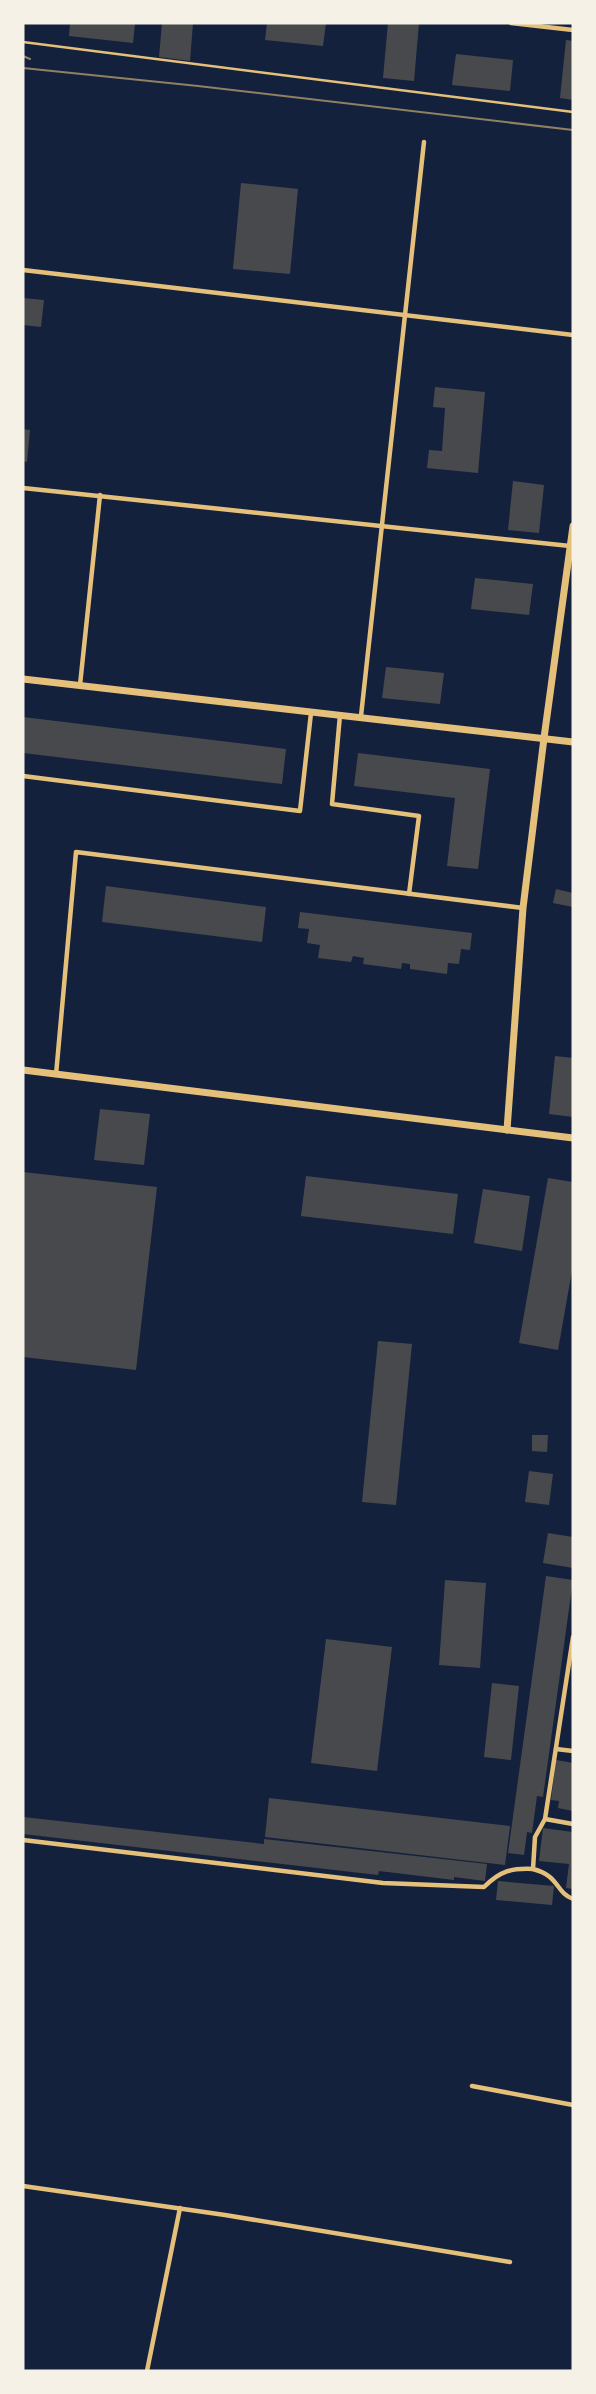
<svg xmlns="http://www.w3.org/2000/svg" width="596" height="2394" viewBox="0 0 596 2394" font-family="'Alegreya Sans',sans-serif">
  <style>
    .building { fill: #48494c }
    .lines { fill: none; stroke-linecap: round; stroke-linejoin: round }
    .path { stroke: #e5c07b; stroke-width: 2.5 }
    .service { stroke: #e5c07b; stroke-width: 4.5 }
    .minor { stroke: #e5c07b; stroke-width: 7 }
    .tram { stroke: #918062; stroke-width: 2 }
  </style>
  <rect width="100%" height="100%" fill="#14213d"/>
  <g class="building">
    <path d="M70 23H135L133 43 69 36Z"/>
    <path d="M162 23H193L190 61 159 57Z"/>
    <path d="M267 23H326L323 46 265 40Z"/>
    <path d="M388 23H419L414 81 383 78Z"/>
    <path d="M566 40 573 41V100L560 98Z"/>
    <path d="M456 54 513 60 510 91 452 85Z"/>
    <path d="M241 183 298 189 290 274 233 269Z"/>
    <path d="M23 298 44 300 41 327 23 325Z"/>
    <path d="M435 387 485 392 478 473 427 468 429 450 442 451 445 408 433 407Z"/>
    <path d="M23 429 30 430 27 462 23 461Z"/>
    <path d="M513 481 544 485 539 533 508 530Z"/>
    <path d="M475 578 533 584 529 615 471 609Z"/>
    <path d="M386 667 444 673 440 704 382 698Z"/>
    <path d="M23 717 286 749 282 784 23 753Z"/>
    <path d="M358 753 490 769 478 869 447 866 455 798 354 786Z"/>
    <path d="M106 886 266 907 262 942 102 922Z"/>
    <path d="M556 889 573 893V907L553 903Z"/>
    <path d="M300 912 472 933 470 950 461 949 459 964 448 963 447 974 410 969V964L402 963 401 969 363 964 364 958 353 956 351 962 318 958 320 945 307 943 309 929 298 928Z"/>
    <path d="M555 1056 573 1058V1117L549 1114Z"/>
    <path d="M100 1109 150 1114 144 1165 94 1160Z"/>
    <path d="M23 1172 157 1187 136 1370 23 1357Z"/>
    <path d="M306 1176 458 1194 453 1234 301 1216Z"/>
    <path d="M548 1178 573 1182V1265L558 1350 519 1343Z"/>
    <path d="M483 1189 530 1196 522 1251 474 1243Z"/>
    <path d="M378 1341 412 1344 396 1505 362 1502Z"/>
    <path d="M532 1435H548L547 1452 532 1451Z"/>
    <path d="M529 1471 553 1474 549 1505 525 1502Z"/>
    <path d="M548 1533 573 1537V1568L543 1563Z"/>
    <path d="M546 1576 573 1580 543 1797 537 1796 532 1833 527 1832 524 1855 508 1853Z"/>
    <path d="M445 1580 486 1583 480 1668 439 1665Z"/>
    <path d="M326 1639 392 1647 377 1771 311 1763Z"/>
    <path d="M492 1683 519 1686 511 1760 484 1757Z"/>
    <path d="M556 1760 573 1763V1811L558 1808 559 1801 551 1800Z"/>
    <path d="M269 1798 510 1826 505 1865 265 1837Z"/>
    <path d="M23 1817 264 1844V1839L487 1864 485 1881 454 1877V1880L379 1871 378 1875 23 1834Z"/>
    <path d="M543 1828 573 1832V1889L566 1888 569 1864 539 1861Z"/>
    <path d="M498 1881 554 1886 552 1905 496 1900Z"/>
  </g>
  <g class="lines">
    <path class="path" d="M23 42 573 112"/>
    <g class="service">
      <path d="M511 23 573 30"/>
      <path d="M23 270 573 335"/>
      <path d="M23 488 570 546"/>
      <path d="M80 685 100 495"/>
      <path d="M340 715 332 804 419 816 409 894"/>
      <path d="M361 716 424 142"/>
      <path d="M23 776 300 811 311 713"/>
      <path d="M56 1075 76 852 523 908"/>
      <path d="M573 1637 545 1819 535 1837 533 1869C560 1876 555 1892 573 1899"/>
      <path d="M556 1749 573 1751"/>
      <path d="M545 1819 573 1824"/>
      <path d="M23 1840 383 1883 484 1887C500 1871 511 1868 533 1869"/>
      <path d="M472 2086 573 2105"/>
      <path d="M23 2186 225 2215 510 2262"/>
      <path d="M147 2371 180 2208"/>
    </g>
    <g class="minor">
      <path d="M23 679 573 742"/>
      <path d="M23 1070 573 1138"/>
      <path d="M507 1130 523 908 544 738 573 526"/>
    </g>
    <g class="tram">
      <path d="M23 56 30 59"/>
      <path d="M23 68 198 86 573 130"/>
    </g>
  </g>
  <rect width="596" height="2394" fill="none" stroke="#f6f1e7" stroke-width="49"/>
</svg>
